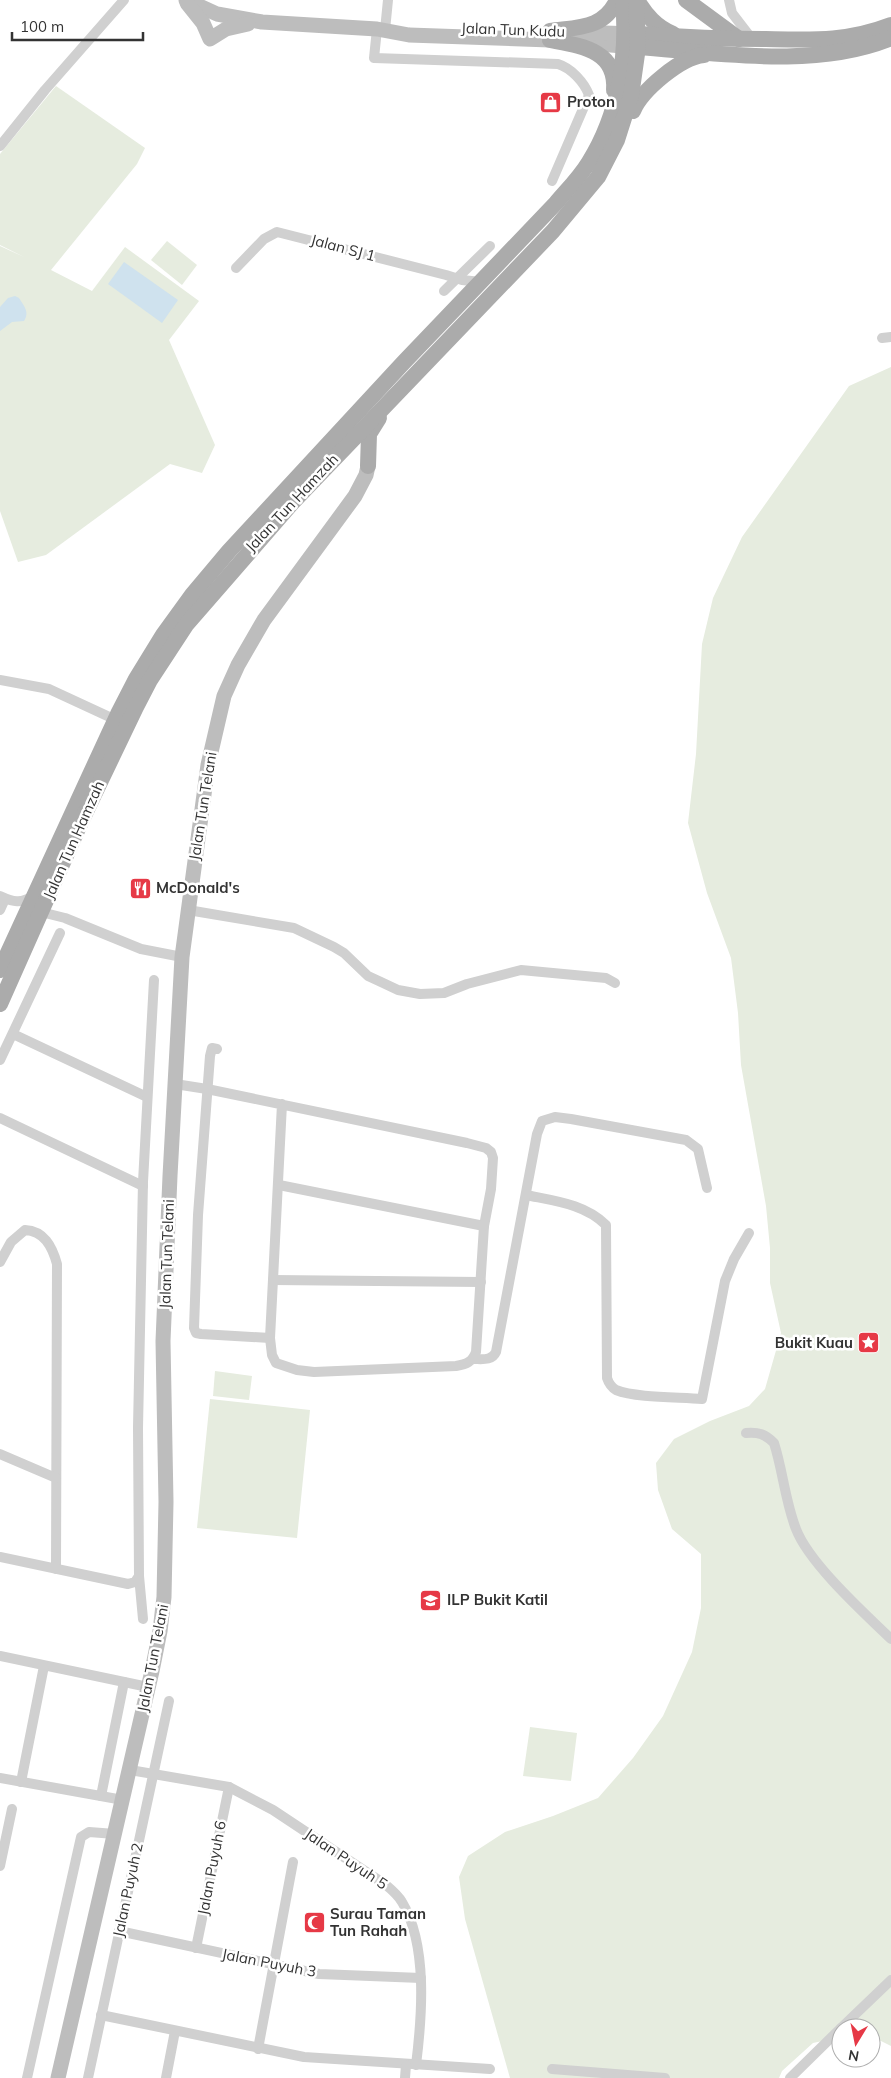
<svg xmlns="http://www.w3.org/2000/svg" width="891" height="2078" viewBox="0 0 891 2078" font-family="Mulish,sans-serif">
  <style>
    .green { fill: #e6ecdf }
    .water { fill: #cfe2ee }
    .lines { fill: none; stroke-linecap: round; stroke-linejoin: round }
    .street { stroke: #d0d0d0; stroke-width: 10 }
    .secondary { stroke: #bdbdbd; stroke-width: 15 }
    .primary { stroke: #ababab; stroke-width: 16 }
    .labels { text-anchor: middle; stroke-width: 5; stroke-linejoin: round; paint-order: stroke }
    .street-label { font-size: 15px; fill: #333; stroke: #fff }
    .poi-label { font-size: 15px; font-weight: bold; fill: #333; stroke: #fff; text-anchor: start }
  </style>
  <rect width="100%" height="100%" fill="#fff"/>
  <g class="green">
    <path d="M56 86 145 148 137 164 51 270 92 291 125 247 199 301 169 340 215 445 202 473 170 464 46 555 18 562 0 511V246L24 257 0 245V154Z"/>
    <path d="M167 241 197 265 182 285 151 260Z"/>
    <path d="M891 367V2046L871 2036V2028H841V2037L813 2043 782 2071 779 2078H510L465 1919 459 1877 468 1856 505 1832 553 1816 598 1798 633 1758 663 1716 692 1652 701 1608V1554L672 1529 658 1490 656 1463 674 1439 710 1421 749 1406 765 1389 781 1333 770 1283V1248L766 1206 741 1065 738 1013 731 958 707 893 688 823 696 754 702 644 713 598 742 537 849 386Z"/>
    <path d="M215 1371 252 1376 249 1400 213 1396Z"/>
    <path d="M210 1399 310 1410 297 1538 197 1528Z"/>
    <path d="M530 1727 577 1733 571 1781 523 1776Z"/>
  </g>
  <g class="water">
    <path d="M124 262 178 300 162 323 108 284Z"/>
    <path d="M15 296 19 298C24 306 30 312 24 321L12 322 0 331V307L8 298Z"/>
  </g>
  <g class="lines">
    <g class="street">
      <path d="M729 0 732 13 752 39"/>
      <path d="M377 29 374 58 558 64C571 68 584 82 589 95L552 181"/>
      <path d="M385 30 388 0"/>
      <path d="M0 146 45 90 124 0"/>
      <path d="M236 268 264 239 277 232 446 275 462 280 481 282"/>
      <path d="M444 291 490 246"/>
      <path d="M882 338 891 337"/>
      <path d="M0 680 49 689 116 720"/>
      <path d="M0 896C13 902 21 904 33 896"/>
      <path d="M0 910 5 899"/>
      <path d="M188 910 294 928 334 947 344 953 368 976 381 982 398 990 420 994 444 993 467 984 521 970 606 978 615 983"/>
      <path d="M41 912 65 918 141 949 182 957"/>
      <path d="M13 1034 147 1097"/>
      <path d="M217 1049 212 1048 210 1056 198 1215 194 1328 196 1333 201 1334 270 1338"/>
      <path d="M0 1060 60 933"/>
      <path d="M175 1084 207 1089 467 1143 486 1148 491 1152 493 1158 491 1189 484 1226 476 1352C472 1362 467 1364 456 1366L314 1372 297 1370 276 1363 272 1355 270 1338 282 1104"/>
      <path d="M0 1118 143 1186"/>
      <path d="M279 1185 484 1226"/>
      <path d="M526 1195C555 1201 585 1204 606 1225L607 1378C609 1384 611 1387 616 1390 636 1398 679 1397 702 1399L725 1281 734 1259 749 1233"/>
      <path d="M0 1262 11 1242 25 1230C44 1231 52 1246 57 1264L56 1569"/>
      <path d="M273 1280 481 1282"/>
      <path d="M473 1359C482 1359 492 1361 496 1352L537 1134 542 1121 555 1117 571 1119 686 1140 698 1149 707 1188"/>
      <path d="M746 1433C759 1432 765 1434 774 1443 783 1471 785 1501 796 1529 809 1563 863 1612 891 1639"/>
      <path d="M0 1454 56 1478"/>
      <path d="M0 1557 128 1584 135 1582 139 1576 138 1428 143 1182 154 980"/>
      <path d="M139 1576 143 1619"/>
      <path d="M0 1656 148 1687"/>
      <path d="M130 1770 229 1787 273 1810 386 1885C392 1890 398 1895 402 1902 428 1945 422 2017 416 2065"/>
      <path d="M0 1778 123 1800"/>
      <path d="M21 1782 44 1666"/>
      <path d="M101 1796 124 1682"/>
      <path d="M0 1866 12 1809"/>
      <path d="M119 1931 319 1974 421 1978"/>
      <path d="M196 1948 229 1787"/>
      <path d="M101 2015 304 2057 490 2069"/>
      <path d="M841 2028 891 1980"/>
      <path d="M258 2049 293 1862"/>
      <path d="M552 2069 665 2078"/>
      <path d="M27 2078 81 1837 89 1832 115 1834"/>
      <path d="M88 2078 169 1701"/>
      <path d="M166 2078 175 2031"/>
      <path d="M405 2078 406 2065"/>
      <path d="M790 2078 841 2028"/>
    </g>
    <g class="secondary">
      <path d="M186 0 217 14 262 22 377 29 409 35 550 40 635 47"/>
      <path d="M187 3 203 23 210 39 226 29 248 24"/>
      <path d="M572 32 636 34"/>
      <path d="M58 2078 152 1671 160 1631 164 1597 166 1502 163 1341 170 1176 182 957 208 765 224 696 238 665 264 620 355 496 366 475 368 466"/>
    </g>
    <g class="primary">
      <path d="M637 0C646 15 656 27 673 34"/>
      <path d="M686 0 739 39"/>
      <path d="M550 31C578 27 604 29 617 0"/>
      <path d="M639 34C681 37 723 39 766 39 812 40 847 42 891 25"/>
      <path d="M550 40C581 46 617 50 614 90"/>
      <path d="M638 47C718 53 816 69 891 38"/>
      <path d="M633 111C642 90 681 57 704 55"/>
      <path d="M368 466 369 434 379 418"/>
      <path d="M0 970 118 714 136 679 163 635 192 595 229 551 404 362 556 203C567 190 580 177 589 162 619 114 628 56 623 0"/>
      <path d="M0 1004 80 824 136 707 150 680 186 625 292 503 553 231 598 177 617 140 631 96 638 47 636 0"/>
    </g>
  </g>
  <defs>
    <symbol id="shop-square" viewBox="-11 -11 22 22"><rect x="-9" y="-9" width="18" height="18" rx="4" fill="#e63946" stroke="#fff"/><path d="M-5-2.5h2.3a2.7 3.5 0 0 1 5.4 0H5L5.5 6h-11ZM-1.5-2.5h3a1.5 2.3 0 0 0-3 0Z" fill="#fff"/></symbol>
    <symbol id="restaurant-square" viewBox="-11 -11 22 22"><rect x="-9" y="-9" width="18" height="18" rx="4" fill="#e63946" stroke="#fff"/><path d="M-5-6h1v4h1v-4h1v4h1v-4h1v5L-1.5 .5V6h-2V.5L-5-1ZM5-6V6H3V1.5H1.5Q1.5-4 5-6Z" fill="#fff"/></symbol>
    <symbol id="sight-square" viewBox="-11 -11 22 22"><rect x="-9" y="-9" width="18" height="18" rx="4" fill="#e63946" stroke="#fff"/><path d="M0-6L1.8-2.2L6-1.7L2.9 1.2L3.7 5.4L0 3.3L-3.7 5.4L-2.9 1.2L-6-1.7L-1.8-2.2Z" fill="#fff"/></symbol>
    <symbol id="university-square" viewBox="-11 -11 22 22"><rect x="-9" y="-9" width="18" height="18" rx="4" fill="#e63946" stroke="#fff"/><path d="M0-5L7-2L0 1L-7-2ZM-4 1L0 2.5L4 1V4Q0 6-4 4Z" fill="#fff"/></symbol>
    <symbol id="mosque-square" viewBox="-11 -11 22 22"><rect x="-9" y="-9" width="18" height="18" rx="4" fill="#e63946" stroke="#fff"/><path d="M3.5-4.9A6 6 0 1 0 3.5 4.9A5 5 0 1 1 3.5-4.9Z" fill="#fff"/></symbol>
  </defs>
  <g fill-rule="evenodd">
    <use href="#shop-square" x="538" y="90" width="25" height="25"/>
    <use href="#restaurant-square" x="128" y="876" width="25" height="25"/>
    <use href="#sight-square" x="856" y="1330" width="25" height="25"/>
    <use href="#university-square" x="418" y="1588" width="25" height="25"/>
    <use href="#mosque-square" x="302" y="1910" width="25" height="25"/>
  </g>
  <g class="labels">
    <g class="street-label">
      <text transform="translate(513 30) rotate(2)" y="5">Jalan Tun Kudu</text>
      <text transform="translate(343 248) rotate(15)" y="5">Jalan SJ 1</text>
      <text transform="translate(292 503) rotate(-47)" y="5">Jalan Tun Hamzah</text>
      <text transform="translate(203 806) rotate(-81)" y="5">Jalan Tun Telani</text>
      <text transform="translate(74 840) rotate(-66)" y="5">Jalan Tun Hamzah</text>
      <text transform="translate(167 1254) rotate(-88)" y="5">Jalan Tun Telani</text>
      <text transform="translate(153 1658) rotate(-79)" y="5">Jalan Tun Telani</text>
      <text transform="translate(346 1859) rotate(34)" y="5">Jalan Puyuh 5</text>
      <text transform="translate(212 1868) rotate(-79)" y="5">Jalan Puyuh 6</text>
      <text transform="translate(128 1890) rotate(-78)" y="5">Jalan Puyuh 2</text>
      <text transform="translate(269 1963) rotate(11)" y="5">Jalan Puyuh 3</text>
    </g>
    <g class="poi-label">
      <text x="567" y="107">Proton</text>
      <text x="156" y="893">McDonald's</text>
      <text x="853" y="1348" text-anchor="end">Bukit Kuau</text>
      <text x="447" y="1605">ILP Bukit Katil</text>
      <text x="330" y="1919">Surau Taman<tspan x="330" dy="17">Tun Rahah</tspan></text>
    </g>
  </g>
  <g transform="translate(856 2043) rotate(190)"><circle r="24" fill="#ffffff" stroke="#adadad"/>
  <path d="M0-4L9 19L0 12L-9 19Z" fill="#e63946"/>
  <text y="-8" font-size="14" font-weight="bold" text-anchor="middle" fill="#333333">N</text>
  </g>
  <path d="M12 32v8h131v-8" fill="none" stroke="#333333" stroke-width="2.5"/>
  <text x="20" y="32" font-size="15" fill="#333333" stroke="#ffffff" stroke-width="4" paint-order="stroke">100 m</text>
</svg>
